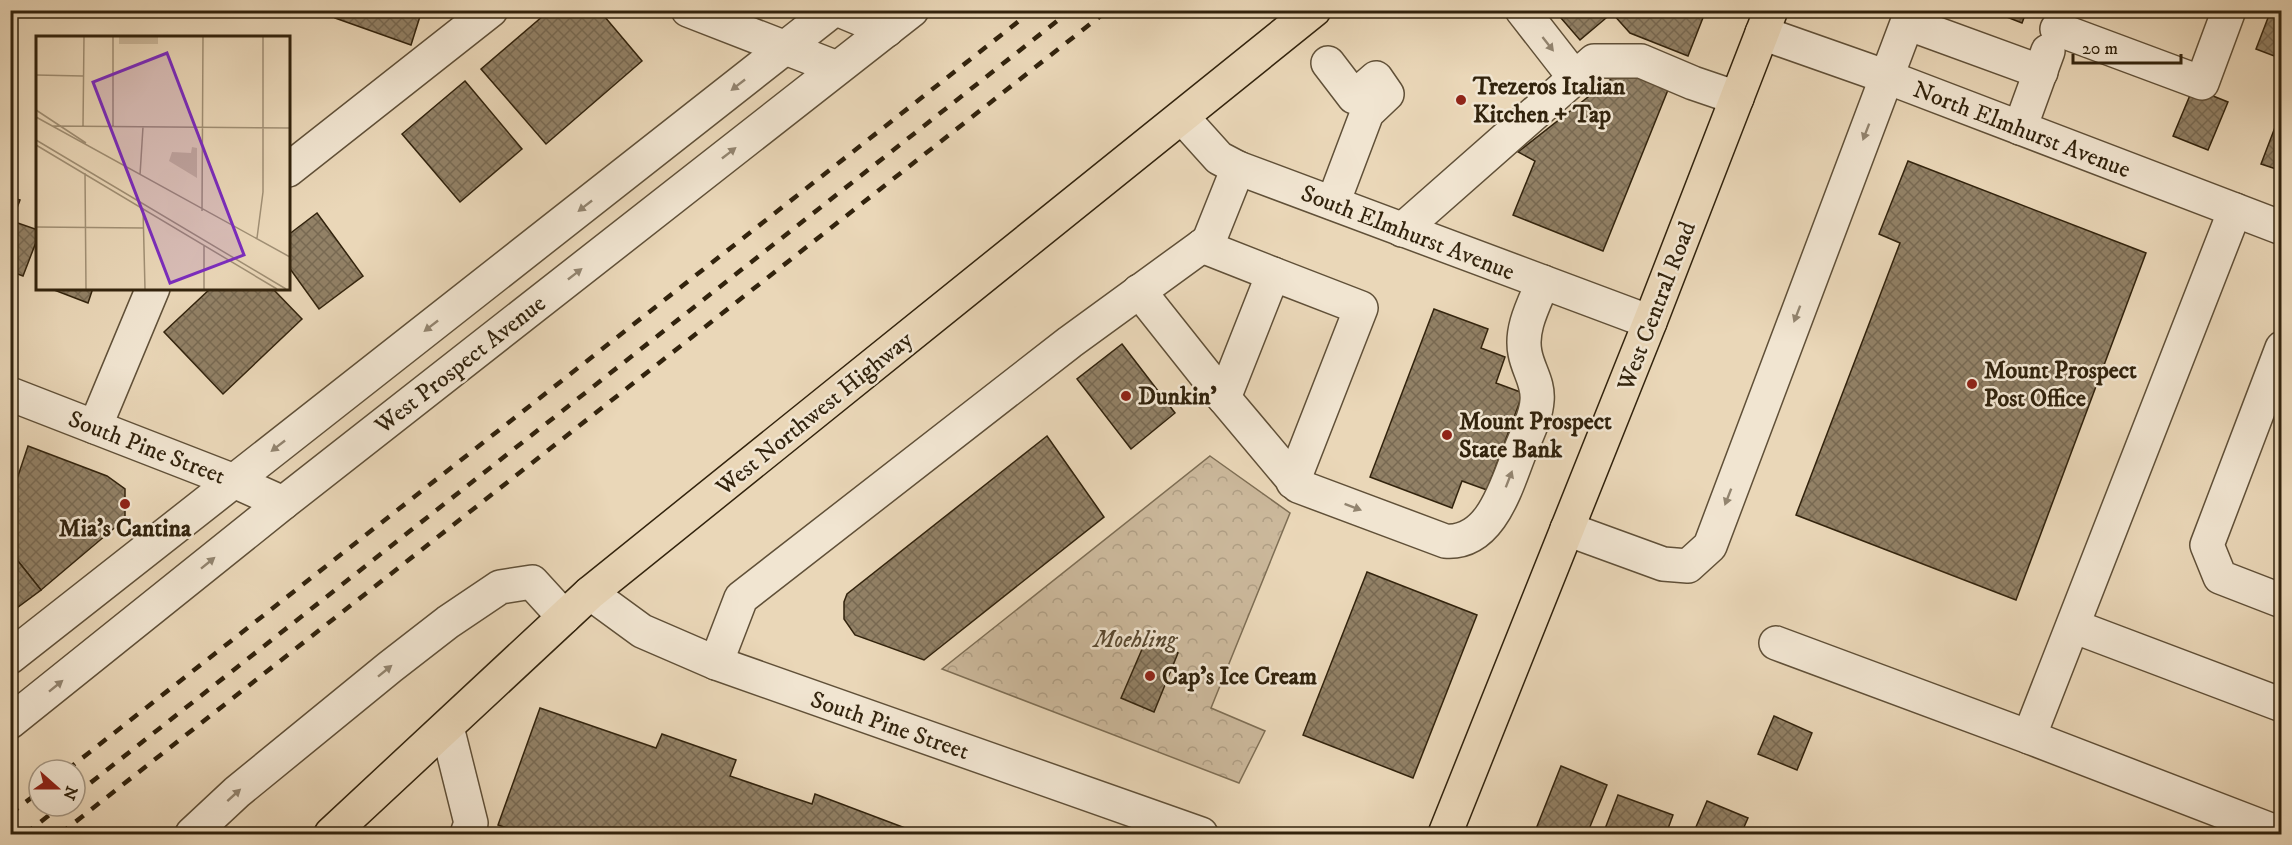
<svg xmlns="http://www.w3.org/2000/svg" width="2292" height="845" viewBox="0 0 2292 845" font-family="'IM FELL DW Pica',serif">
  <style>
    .forest { fill: url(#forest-crowns); stroke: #7e6e54; stroke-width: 1.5 }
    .building { fill: url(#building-cross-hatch); stroke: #32230d; stroke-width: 1.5 }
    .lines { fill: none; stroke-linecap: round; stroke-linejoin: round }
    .minor-casing { stroke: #605038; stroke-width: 36 }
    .major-casing { stroke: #32230d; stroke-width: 36 }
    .minor { stroke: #f1e5d1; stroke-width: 33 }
    .major { stroke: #ead7b8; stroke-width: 33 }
    .rail { stroke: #32230d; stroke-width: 4.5; stroke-dasharray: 10 10; stroke-linecap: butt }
    .oneway { fill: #92846f }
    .poi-dot { fill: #8f2418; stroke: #f1e5d1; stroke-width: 2 }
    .labels { text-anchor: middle; stroke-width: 5; stroke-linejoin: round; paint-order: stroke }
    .poi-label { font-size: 24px; font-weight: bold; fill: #32230d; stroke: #f1e5d1; text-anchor: start }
    .street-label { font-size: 24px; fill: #32230d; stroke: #f1e5d1 }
    .park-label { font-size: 24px; font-style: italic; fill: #584830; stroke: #f1e5d1 }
    .inset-road { fill: none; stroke: #a08f74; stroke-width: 1.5 }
    .view { fill: #7b2cbf; fill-opacity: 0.15; stroke: #7b2cbf; stroke-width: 3 }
    .inset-edge { fill: none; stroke: #32230d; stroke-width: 3 }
  </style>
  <defs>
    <pattern id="forest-crowns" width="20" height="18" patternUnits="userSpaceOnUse" patternTransform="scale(1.5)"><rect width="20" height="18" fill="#cbb89b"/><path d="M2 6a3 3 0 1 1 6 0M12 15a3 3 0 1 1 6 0" fill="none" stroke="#af9e84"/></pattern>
    <pattern id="building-cross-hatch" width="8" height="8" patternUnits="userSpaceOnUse" patternTransform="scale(1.5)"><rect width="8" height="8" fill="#928166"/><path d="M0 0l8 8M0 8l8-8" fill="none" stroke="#786952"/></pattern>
  </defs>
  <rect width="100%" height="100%" fill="#ead7b8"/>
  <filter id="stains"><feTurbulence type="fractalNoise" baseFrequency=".00333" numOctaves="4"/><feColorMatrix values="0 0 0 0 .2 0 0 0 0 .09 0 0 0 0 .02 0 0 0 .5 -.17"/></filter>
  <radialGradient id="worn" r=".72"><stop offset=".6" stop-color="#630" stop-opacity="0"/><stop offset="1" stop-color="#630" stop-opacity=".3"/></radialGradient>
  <path class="forest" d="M1210 456 1290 513 1211 708 1265 731 1239 783 942 669Z"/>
  <g class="building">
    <path d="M338 10H422L411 45 335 18Z"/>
    <path d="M550 10H599L642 61 546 144 481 69Z"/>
    <path d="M1554 10H1706L1688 56 1630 33 1612 13 1580 40Z"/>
    <path d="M1989 10H2027L2022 23Z"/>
    <path d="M2271 10H2282V59L2256 49Z"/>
    <path d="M1625 68 1670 85 1603 251 1513 215 1535 161 1518 152Z"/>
    <path d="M465 81 522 149 460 202 402 134Z"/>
    <path d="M2193 88 2228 102 2208 150 2173 136Z"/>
    <path d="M2277 122 2282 123V171L2261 164Z"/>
    <path d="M1908 161 2146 253 2016 600 1796 515 1900 243 1879 234Z"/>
    <path d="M10 197 20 200 12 221 38 230V237L23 276 10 271Z"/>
    <path d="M317 213 363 276 319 309 288 266V235Z"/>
    <path d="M49 288H93L88 303Z"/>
    <path d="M211 288H272L302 319 223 394 164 332Z"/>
    <path d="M1434 309 1488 329 1481 348 1505 357 1496 383 1523 393 1487 490 1462 481 1452 508 1370 477Z"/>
    <path d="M1122 344 1175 413 1131 449 1077 379Z"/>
    <path d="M1047 436 1104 517 924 660 855 635 844 619V602L847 594Z"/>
    <path d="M28 446 107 476 125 489V519L41 590 10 551V488L15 485Z"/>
    <path d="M10 551 41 590 10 613Z"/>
    <path d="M1367 572 1477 615 1413 778 1303 735Z"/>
    <path d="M1146 640 1178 653 1154 712 1121 698Z"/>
    <path d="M540 708 656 748 662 734 736 760 730 776 812 804 815 794 921 834H524L498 825Z"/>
    <path d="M1774 716 1812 733 1797 770 1758 754Z"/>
    <path d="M1561 766 1607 785 1587 834H1534Z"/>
    <path d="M1618 795 1673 815 1666 834H1603Z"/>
    <path d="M1707 801 1748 818 1741 834H1693Z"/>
  </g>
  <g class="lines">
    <defs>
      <g id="minor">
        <path d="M688 10 837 68"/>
        <path d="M839 10 887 30"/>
        <path d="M1522 10 1575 78"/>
        <path d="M2057 29 2202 83 2229 10"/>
        <path d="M1762 33 1887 77 2282 228"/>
        <path d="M1328 63 1354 97 1376 78 1387 94 1367 113 1333 203"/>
        <path d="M1182 117 1219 158 1238 168 1650 322"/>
        <path d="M2020 128 2048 51"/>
        <path d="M288 170 491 10"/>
        <path d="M1402 230 1594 61H1641L1693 83 1737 98"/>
        <path d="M1202 246 1273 274"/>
        <path d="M1139 291 1224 398 1298 486 1445 541C1492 545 1507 483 1521 449 1527 434 1536 417 1537 401 1539 383 1528 370 1525 353 1520 329 1534 304 1543 282"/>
        <path d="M2282 348 2207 545 2220 577 2282 601"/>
        <path d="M10 394 234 481 283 503"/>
        <path d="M1224 398 1273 274 1361 308 1293 482"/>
        <path d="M95 427 153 288"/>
        <path d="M1567 529 1663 564 1688 566 1710 546 1907 23 2041 72"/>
        <path d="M590 593 642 631 716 663 1201 834"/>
        <path d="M2073 626 2282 705"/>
        <path d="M1776 643 2029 737 2235 210"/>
        <path d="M10 657 833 10"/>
        <path d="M716 663 741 598 1070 342 1206 243 1210 238 1238 168"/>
        <path d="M10 722 283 503 912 10"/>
        <path d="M447 727 471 823 467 834"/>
        <path d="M2029 737 2281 834"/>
        <path d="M192 834 237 792 390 667 448 622 500 587 532 582 564 617"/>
      </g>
      <g id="major">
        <path d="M331 834 590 593 1314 10"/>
        <path d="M1445 834 1650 322 1771 10"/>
      </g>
    </defs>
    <use href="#minor" class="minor-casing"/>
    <use href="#major" class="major-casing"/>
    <use href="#minor" class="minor"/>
    <use href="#major" class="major"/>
    <g class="rail">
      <path d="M67 770 1033 10"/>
      <path d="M75 795 1071 10"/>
      <path d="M10 814 39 792"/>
      <path d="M25 834 61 806"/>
      <path d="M60 834 1108 10"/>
    </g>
  </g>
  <defs><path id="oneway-solid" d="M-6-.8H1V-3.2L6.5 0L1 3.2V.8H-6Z" transform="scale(1.5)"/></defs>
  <g class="oneway">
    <use href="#oneway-solid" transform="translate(1548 44) rotate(52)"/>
    <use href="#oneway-solid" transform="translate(738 85) rotate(142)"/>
    <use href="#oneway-solid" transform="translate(1866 132) rotate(111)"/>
    <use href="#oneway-solid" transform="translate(729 153) rotate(-38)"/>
    <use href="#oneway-solid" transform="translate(585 206) rotate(142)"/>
    <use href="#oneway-solid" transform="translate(575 274) rotate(-38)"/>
    <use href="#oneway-solid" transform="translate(1797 314) rotate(111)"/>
    <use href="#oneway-solid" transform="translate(431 326) rotate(142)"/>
    <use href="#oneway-solid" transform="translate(278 446) rotate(142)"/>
    <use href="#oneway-solid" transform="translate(1509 479) rotate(-69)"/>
    <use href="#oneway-solid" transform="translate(1728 497) rotate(111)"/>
    <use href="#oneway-solid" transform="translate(1353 507) rotate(21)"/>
    <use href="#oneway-solid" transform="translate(208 563) rotate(-39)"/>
    <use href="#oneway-solid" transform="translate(385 671) rotate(-39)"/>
    <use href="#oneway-solid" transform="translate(56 686) rotate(-39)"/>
    <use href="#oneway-solid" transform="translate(234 795) rotate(-42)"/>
  </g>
  <g class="poi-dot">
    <circle cx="1461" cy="100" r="6"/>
    <circle cx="1972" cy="384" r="6"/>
    <circle cx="1126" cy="396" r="6"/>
    <circle cx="1447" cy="435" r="6"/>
    <circle cx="125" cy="504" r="6"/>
    <circle cx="1150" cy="676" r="6"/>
  </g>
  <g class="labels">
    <g class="poi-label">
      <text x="1473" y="94">Trezeros Italian<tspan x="1473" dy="28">Kitchen + Tap</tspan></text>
      <text x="1984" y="378">Mount Prospect<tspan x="1984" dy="28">Post Office</tspan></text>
      <text x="1138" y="404">Dunkin'</text>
      <text x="1459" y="429">Mount Prospect<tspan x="1459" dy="28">State Bank</tspan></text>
      <text x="125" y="536" text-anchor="middle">Mia's Cantina</text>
      <text x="1162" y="684">Cap's Ice Cream</text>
    </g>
    <g class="street-label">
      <text transform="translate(2022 129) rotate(21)" y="8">North Elmhurst Avenue</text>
      <text transform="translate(1408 232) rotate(21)" y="8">South Elmhurst Avenue</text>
      <text transform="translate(1656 306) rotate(-69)" y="8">West Central Road</text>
      <text transform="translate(460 364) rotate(-38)" y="8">West Prospect Avenue</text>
      <text transform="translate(814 413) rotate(-39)" y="8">West Northwest Highway</text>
      <text transform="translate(147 447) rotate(21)" y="8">South Pine Street</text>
      <text transform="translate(890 725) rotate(19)" y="8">South Pine Street</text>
    </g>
    <g class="park-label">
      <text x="1135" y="647">Moehling</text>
    </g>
  </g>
  <g transform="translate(36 36)">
    <rect width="254" height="254" fill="#ead7b8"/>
    <path d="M156 111 161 112V142L133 125 136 116 155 117Z" fill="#cbb89b"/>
    <path d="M83 0H122V8H83Z" fill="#cbb89b"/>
    <path class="inset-road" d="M77 0V91M0 39 47 40M0 74 50 107M0 81 254 221M17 90 254 92M47 90 48 0M0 104 250 253M0 109 241 253M49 137 50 253M104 139 107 91M107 172 109 253M166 175 167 0M0 191 108 192M221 202 227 156V0M168 253V209"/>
    <path class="view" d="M131 17 208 219 134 247 57 46Z"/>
    <rect width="254" height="254" class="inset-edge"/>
  </g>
  <rect width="2292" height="845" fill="none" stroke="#ead7b8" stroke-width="36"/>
  <rect x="12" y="12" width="2268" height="821" fill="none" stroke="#32230d" stroke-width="3"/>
  <rect x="18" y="18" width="2256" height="809" fill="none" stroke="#32230d" stroke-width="1.5"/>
  <g transform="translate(57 788) rotate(111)"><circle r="28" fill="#f1e5d1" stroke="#a59783" stroke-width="1.5"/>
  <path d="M0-4.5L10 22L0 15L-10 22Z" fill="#8f2418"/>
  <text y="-9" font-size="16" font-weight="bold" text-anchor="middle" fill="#32230d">N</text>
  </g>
  <path d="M2073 54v9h108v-9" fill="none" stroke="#32230d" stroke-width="3"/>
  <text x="2082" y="54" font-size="18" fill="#32230d" stroke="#f1e5d1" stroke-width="4.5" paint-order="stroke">20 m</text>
  <rect width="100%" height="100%" filter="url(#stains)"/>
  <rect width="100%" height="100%" fill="url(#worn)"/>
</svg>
